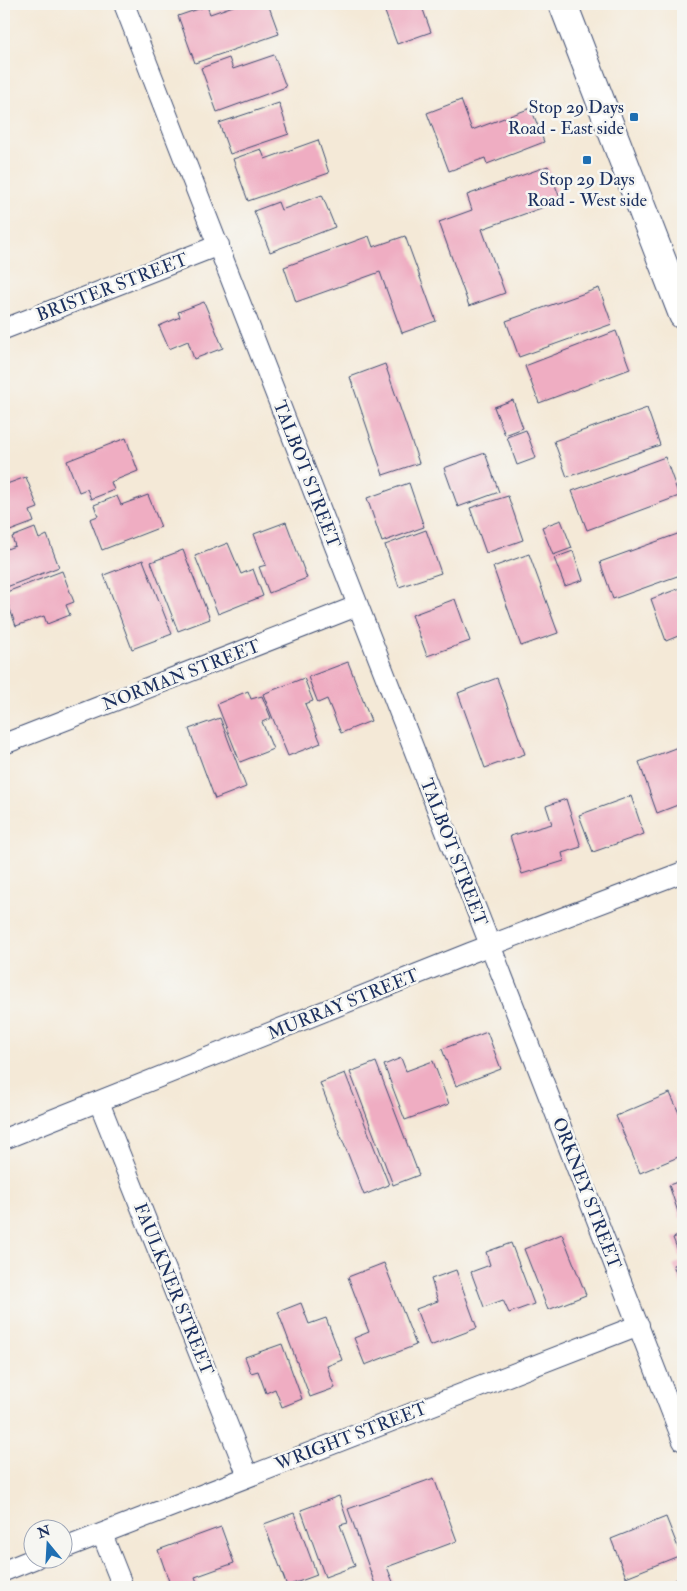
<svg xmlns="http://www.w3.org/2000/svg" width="687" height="1591" viewBox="0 0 687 1591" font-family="'IM FELL Double Pica',serif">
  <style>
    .building { fill: #efadc2 }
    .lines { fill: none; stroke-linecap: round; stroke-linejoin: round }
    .street-casing { stroke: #3c4b70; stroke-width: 22 }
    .secondary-casing { stroke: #3c4b70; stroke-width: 30 }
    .street { stroke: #fff; stroke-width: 20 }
    .secondary { stroke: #fff; stroke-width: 28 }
    .poi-dot { fill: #1f6fb2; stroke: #f6f6f2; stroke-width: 2 }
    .labels { text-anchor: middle; stroke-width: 5; stroke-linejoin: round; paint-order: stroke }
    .poi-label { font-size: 18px; fill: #1b2f5e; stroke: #f6f6f2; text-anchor: end }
    .street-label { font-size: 18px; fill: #1b2f5e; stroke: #f6f6f2 }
  </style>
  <rect width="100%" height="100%" fill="#f6f6f2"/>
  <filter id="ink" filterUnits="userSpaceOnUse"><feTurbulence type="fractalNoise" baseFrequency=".02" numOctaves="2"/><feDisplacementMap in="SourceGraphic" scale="10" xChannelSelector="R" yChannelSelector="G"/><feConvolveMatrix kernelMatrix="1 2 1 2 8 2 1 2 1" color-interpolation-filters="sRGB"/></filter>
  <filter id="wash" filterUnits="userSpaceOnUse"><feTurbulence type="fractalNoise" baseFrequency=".0096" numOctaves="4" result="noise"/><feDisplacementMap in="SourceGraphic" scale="20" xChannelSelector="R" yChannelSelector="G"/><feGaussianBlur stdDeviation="1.12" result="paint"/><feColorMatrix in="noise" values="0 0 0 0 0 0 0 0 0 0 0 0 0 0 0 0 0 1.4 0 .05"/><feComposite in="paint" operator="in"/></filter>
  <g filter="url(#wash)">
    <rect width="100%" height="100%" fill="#f4e9d7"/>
    <g id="blocks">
      <g class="building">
        <path d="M239 4H268L279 34 195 63 178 16 207 6 210 14Z"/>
        <path d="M382 4H421L431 32 397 44Z"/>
        <path d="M274 55 286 87 217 112 201 68 229 58 233 69Z"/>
        <path d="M461 100 472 130 531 108 544 142 487 164 485 158 449 171 427 113Z"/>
        <path d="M279 103 289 134 230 154 219 123Z"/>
        <path d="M318 140 329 173 248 201 233 159 261 149 265 159Z"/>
        <path d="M548 166 561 201 482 229 505 293 469 306 439 222 472 210 467 195Z"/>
        <path d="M322 195 335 227 270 252 254 211 278 202 281 210Z"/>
        <path d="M369 236 373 247 405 236 436 321 402 333 380 272 296 302 284 267Z"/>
        <path d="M599 288 612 324 519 357 506 321Z"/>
        <path d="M204 302 223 348 194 359 188 341 169 349 159 326 180 317 178 312Z"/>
        <path d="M616 331 630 369 539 403 525 366Z"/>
        <path d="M385 364 419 463 383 475 350 377Z"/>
        <path d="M513 400 523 428 505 435 494 407Z"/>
        <path d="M647 408 660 445 567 477 554 441Z"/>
        <path d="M526 430 536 458 517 465 507 437Z"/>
        <path d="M126 438 138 471 111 482 114 490 91 499 87 489 79 492 67 461Z"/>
        <path d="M485 453 499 492 458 507 444 468Z"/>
        <path d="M665 457 679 496 587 530 572 491Z"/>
        <path d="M26 477 38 508 30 511 34 522 10 531 7 522 4 523V485Z"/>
        <path d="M409 483 424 527 382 542 367 498Z"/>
        <path d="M148 495 161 527 102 550 90 519 98 516 94 505 117 496 121 505Z"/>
        <path d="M508 496 523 540 486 553 470 508Z"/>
        <path d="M561 520 572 548 553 555 542 527Z"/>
        <path d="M286 522 307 578 269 593 259 567 266 565 254 534Z"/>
        <path d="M35 528 39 539 47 535 59 567 4 588V550L15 546 12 537Z"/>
        <path d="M426 530 441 573 399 587 385 545Z"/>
        <path d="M683 532V574L613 599 600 562Z"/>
        <path d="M228 543 241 574 253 569 263 596 218 614 195 556Z"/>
        <path d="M183 550 210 619 178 631 151 562Z"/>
        <path d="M573 551 583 580 565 586 554 558Z"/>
        <path d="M529 554 558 633 521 646 493 567Z"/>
        <path d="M143 560 172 634 132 649 104 575Z"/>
        <path d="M62 571 74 602 66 605 70 615 47 624 44 616 16 626 4 593Z"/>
        <path d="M683 587V634L666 641 651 599Z"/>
        <path d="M455 599 470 641 427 656 412 615Z"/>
        <path d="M348 662 371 721 341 733 327 699 318 703 308 677Z"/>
        <path d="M304 678 313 701 305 704 321 743 288 756 263 694Z"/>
        <path d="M497 678 525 754 485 768 458 693Z"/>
        <path d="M248 691 251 699 262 696 271 718 262 722 273 749 240 762 217 704Z"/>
        <path d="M220 718 246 787 215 799 189 729Z"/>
        <path d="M683 745V803L657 813 639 762Z"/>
        <path d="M631 796 644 834 593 852 579 815Z"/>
        <path d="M566 799 581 847 562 853 564 861 522 874 510 836 552 824 546 806Z"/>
        <path d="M487 1032 501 1069 456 1086 442 1049Z"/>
        <path d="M401 1058 406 1071 433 1061 449 1104 405 1120 384 1065Z"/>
        <path d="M376 1062 419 1175 393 1185 350 1072Z"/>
        <path d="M345 1073 389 1185 364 1195 320 1083Z"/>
        <path d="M670 1093 683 1122V1155L640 1173 616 1116Z"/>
        <path d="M683 1180V1217L680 1218 669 1185Z"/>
        <path d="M562 1234 586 1295 548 1310 524 1249Z"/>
        <path d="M683 1234V1289L673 1265 682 1261 673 1238Z"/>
        <path d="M511 1243 534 1304 509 1313 503 1300 484 1307 471 1272 490 1265 486 1252Z"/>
        <path d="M384 1263 416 1345 365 1365 354 1338 369 1332 348 1277Z"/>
        <path d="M456 1270 477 1328 430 1346 416 1309 438 1301 431 1279Z"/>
        <path d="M301 1303 309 1324 326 1318 342 1360 327 1366 335 1388 310 1397 278 1312Z"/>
        <path d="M282 1344 302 1399 282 1407 275 1389 266 1393 258 1371 251 1373 245 1357Z"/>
        <path d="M434 1478 457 1541 387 1567 395 1587H376L348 1509Z"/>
        <path d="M339 1496 348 1523 340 1525 355 1566 325 1577 301 1510Z"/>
        <path d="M294 1513 317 1575 287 1586 264 1524Z"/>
        <path d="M666 1517 681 1555 626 1577 611 1539Z"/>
        <path d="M221 1527 234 1563 195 1577 199 1587H171L158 1550Z"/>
        <path d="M683 1577V1587H655Z"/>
      </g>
    </g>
  </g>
  <g filter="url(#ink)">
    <use href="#blocks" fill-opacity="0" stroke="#3c4b70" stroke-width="1"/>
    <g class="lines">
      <defs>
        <g id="street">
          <path d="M124 4 683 1441"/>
          <path d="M4 329 219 245"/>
          <path d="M4 744 357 606"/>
          <path d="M99 1102 248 1476"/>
          <path d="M4 1139 470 953 683 872"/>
          <path d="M102 1534 123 1587"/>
          <path d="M62 1549 639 1325"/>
          <path d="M4 1571 36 1558"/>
        </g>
        <path id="secondary" d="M563 4 683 315"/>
      </defs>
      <use href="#street" class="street-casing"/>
      <use href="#secondary" class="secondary-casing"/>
      <use href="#street" class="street"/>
      <use href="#secondary" class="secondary"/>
    </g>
  </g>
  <g class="poi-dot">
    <rect x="629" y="112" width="10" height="10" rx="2.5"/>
    <rect x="582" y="155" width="10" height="10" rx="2.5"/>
  </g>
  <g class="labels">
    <g class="poi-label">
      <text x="624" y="113">Stop 29 Days<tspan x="624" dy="21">Road - East side</tspan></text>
      <text x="587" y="185" text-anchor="middle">Stop 29 Days<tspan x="587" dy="21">Road - West side</tspan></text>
    </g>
    <g class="street-label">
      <text transform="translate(112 287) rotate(-21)" y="6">BRISTER STREET</text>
      <text transform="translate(307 474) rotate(69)" y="6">TALBOT STREET</text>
      <text transform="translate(181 675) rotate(-21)" y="6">NORMAN STREET</text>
      <text transform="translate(454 852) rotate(69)" y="6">TALBOT STREET</text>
      <text transform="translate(343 1004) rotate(-22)" y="6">MURRAY STREET</text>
      <text transform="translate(587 1193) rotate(69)" y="6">ORKNEY STREET</text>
      <text transform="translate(174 1289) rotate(68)" y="6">FAULKNER STREET</text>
      <text transform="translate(351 1436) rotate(-21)" y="6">WRIGHT STREET</text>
    </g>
  </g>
  <rect width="687" height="1591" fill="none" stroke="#f6f6f2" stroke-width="20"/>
  <g transform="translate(48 1544) rotate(342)"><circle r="24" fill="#f6f6f2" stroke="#9ea6b7"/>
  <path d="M0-4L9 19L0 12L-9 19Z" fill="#1f6fb2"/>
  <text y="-8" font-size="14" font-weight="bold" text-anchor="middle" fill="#1b2f5e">N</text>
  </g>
</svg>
